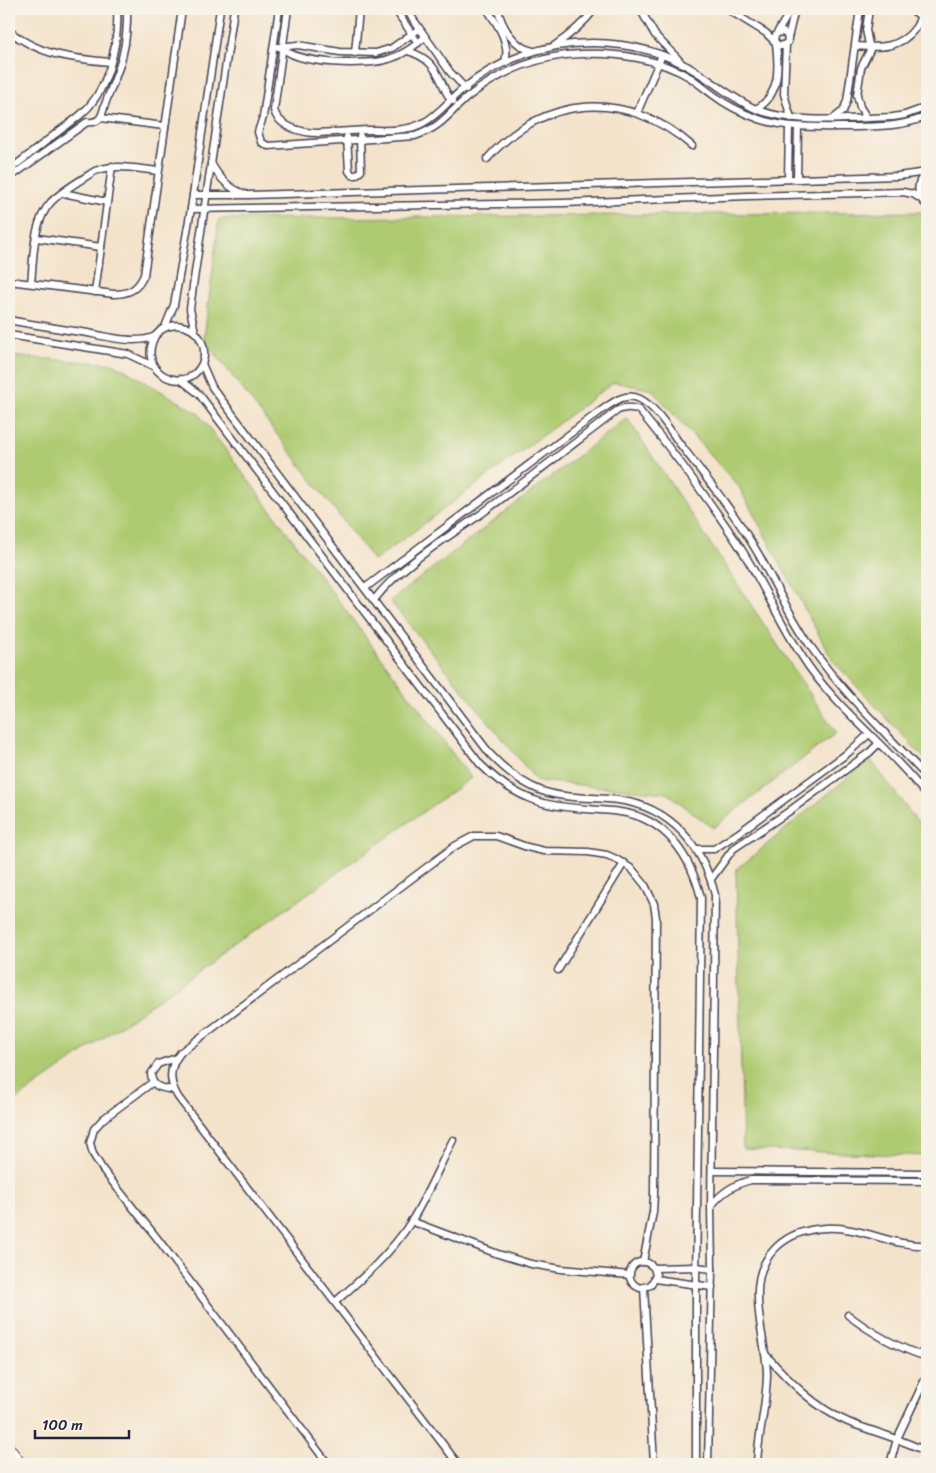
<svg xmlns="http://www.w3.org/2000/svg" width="936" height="1473" viewBox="0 0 936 1473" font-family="Sriracha,sans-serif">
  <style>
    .green { fill: #aecb71; stroke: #687656 }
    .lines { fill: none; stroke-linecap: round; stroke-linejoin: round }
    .minor-casing { stroke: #423f51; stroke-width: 9 }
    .primary-casing { stroke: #423f51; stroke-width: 12 }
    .minor { stroke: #fff; stroke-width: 6 }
    .primary { stroke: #fff; stroke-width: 10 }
  </style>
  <rect width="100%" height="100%" fill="#f7f3e8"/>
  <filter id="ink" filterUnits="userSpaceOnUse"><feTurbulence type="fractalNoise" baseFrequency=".02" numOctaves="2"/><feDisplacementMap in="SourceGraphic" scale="10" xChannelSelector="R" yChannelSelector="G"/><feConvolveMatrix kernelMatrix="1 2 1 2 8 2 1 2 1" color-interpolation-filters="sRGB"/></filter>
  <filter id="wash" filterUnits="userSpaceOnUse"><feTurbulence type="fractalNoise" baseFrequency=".0096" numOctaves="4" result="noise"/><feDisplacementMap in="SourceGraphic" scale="20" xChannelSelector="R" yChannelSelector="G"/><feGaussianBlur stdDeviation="1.12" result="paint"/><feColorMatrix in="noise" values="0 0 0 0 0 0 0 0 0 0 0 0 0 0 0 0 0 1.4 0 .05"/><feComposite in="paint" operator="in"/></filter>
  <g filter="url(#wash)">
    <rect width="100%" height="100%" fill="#f4e3cb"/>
    <g class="green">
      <path d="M923 212 927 225V764L924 758 833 661 739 487 652 390 614 382 374 561 204 339 219 219Z"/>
      <path d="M9 356 115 364 198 413 471 778 9 1105Z"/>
      <path d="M627 418 836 733 713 828 667 793 537 781 390 601Z"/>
      <path d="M870 759 927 835V1156L743 1149 736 870Z"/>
    </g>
  </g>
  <g filter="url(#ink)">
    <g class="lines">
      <defs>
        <g id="minor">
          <path d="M279 9 263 117 258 132 261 142 268 146 415 136C444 126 447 114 469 96 501 71 540 55 581 54 617 52 660 59 691 78 698 83 705 89 712 94 726 105 742 113 759 119 789 129 821 127 853 127 878 126 903 127 927 116"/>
          <path d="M288 9 274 110C278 127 303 133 318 133 334 132 351 131 367 130 385 130 406 132 423 123 439 115 449 100 463 89 499 59 546 43 592 43 630 43 668 53 700 74 719 86 736 101 758 110 799 125 849 118 893 117L905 115 927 107"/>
          <path d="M395 9 418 43"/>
          <path d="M406 9 450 72 466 89"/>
          <path d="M487 9C497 24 511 43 505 62"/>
          <path d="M498 9C501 26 515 48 533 51"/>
          <path d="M640 9 655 35 680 61"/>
          <path d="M727 9 766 33 778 45 782 46 788 42 787 35 783 32 777 33 774 38 775 42"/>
          <path d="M910 9 927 20"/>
          <path d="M9 31C41 56 71 58 110 62"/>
          <path d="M777 33 786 18 788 9"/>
          <path d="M788 38 795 9"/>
          <path d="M786 44 784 94 791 118"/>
          <path d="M554 46C570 35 583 24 595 9"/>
          <path d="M855 46C879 48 901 49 916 27 920 21 920 15 923 9"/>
          <path d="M278 47 298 45 340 52 376 53 392 48 419 29"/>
          <path d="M282 47C296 65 368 66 389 59 404 55 414 46 425 37"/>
          <path d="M408 51C427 57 435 66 443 85 446 92 447 96 453 101"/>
          <path d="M355 53 359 9"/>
          <path d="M756 109C780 96 779 68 776 44"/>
          <path d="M637 113 662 55"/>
          <path d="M101 118 164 126"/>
          <path d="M834 118 843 111 847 101 860 9"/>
          <path d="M867 118 860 107 857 95 861 68 870 50 866 30 869 9"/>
          <path d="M347 137 349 171 352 175H356L361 171 360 136"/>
          <path d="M487 159C544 94 627 89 692 146"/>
          <path d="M211 163C219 178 229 189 245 194"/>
          <path d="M9 170C24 159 39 147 54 135 68 124 84 115 94 100 111 77 119 37 117 9"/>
          <path d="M927 173C915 181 916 197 927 205"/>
          <path d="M9 178 87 122C104 124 102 110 107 99 121 65 128 46 127 9"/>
          <path d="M788 179 789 126"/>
          <path d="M797 179 798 127"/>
          <path d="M63 193 107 202"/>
          <path d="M193 195H249L898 176 927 172"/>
          <path d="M191 209 564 203 748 196 903 192 913 194 921 199"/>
          <path d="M37 238 101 247"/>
          <path d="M9 281 114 294C129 294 138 289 144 275L182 9"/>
          <path d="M31 283C34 257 32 223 51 202 63 190 81 180 95 171 115 163 137 169 158 171"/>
          <path d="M95 292 112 166"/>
          <path d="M9 320C35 325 61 329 88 333 102 336 118 340 133 340 139 340 150 339 155 336 157 334 159 332 161 330 168 325 178 324 186 327 201 332 208 350 202 364 186 397 135 373 155 336"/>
          <path d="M165 327 174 305 191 209 220 9"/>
          <path d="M195 332 190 309 193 286 234 9"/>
          <path d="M9 335 128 354 153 366"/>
          <path d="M202 364 212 387 490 754C505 770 521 783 542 791 566 799 593 797 618 800 671 807 703 846 715 895L711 1206 712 1269 708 1464"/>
          <path d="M180 379 199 394 480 764C498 782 516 795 540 802 566 810 594 808 620 812 666 818 691 857 701 898L696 1284V1464"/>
          <path d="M365 588 599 412C611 404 625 391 640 399 657 408 669 429 680 444 708 480 736 515 759 555 776 586 791 618 811 647 844 695 888 735 927 777"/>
          <path d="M374 600C400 566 445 539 481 514 527 480 572 445 618 410 626 407 631 407 639 410 675 454 709 500 740 547 766 588 784 633 812 671 846 717 893 751 927 796"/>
          <path d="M697 849H714L740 832 849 752 869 734"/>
          <path d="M711 879 733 849 788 812 870 752 878 744"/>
          <path d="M558 970 624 863"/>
          <path d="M153 1082 103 1119 94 1129 90 1143 93 1154 103 1170 157 1238 328 1464"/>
          <path d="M173 1090C162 1088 152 1088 151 1074L158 1064 176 1058"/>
          <path d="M712 1171 927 1173"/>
          <path d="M712 1205C722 1192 735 1184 751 1180L927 1181"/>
          <path d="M411 1221 498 1254 531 1264 561 1269 630 1275"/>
          <path d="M654 1268 656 1275 651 1285 640 1288C617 1279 637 1249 654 1268L696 1267 712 1269"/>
          <path d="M655 1279 712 1287"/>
          <path d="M644 1288 654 1464"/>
          <path d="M335 1302C363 1278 391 1253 411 1222 427 1196 439 1167 453 1140"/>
          <path d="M848 1315C873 1334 898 1348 927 1357"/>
          <path d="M765 1354C788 1380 815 1408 848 1422 874 1432 902 1439 927 1452"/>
          <path d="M458 1464 178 1097C168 1081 169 1066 181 1052L455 846 474 836H496L527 847 544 851 588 852 607 855 616 859 632 869 645 885 654 904 656 918 654 1195 653 1212 643 1262"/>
          <path d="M757 1464C758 1434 767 1404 767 1373 766 1348 758 1323 758 1298 756 1255 785 1230 826 1228 862 1226 892 1247 927 1245"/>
          <path d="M890 1464 897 1439 927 1375"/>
        </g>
        <path id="primary" d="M9 1448 21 1464"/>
      </defs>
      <use href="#minor" class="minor-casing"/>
      <use href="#primary" class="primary-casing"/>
      <use href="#minor" class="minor"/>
      <use href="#primary" class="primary"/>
    </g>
  </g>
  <rect width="936" height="1473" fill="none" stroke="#f7f3e8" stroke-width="30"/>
  <path d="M35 1430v8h94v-8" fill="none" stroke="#22223b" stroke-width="2.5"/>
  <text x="42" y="1430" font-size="15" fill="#22223b" stroke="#f7f3e8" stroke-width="4" paint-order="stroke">100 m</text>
</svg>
